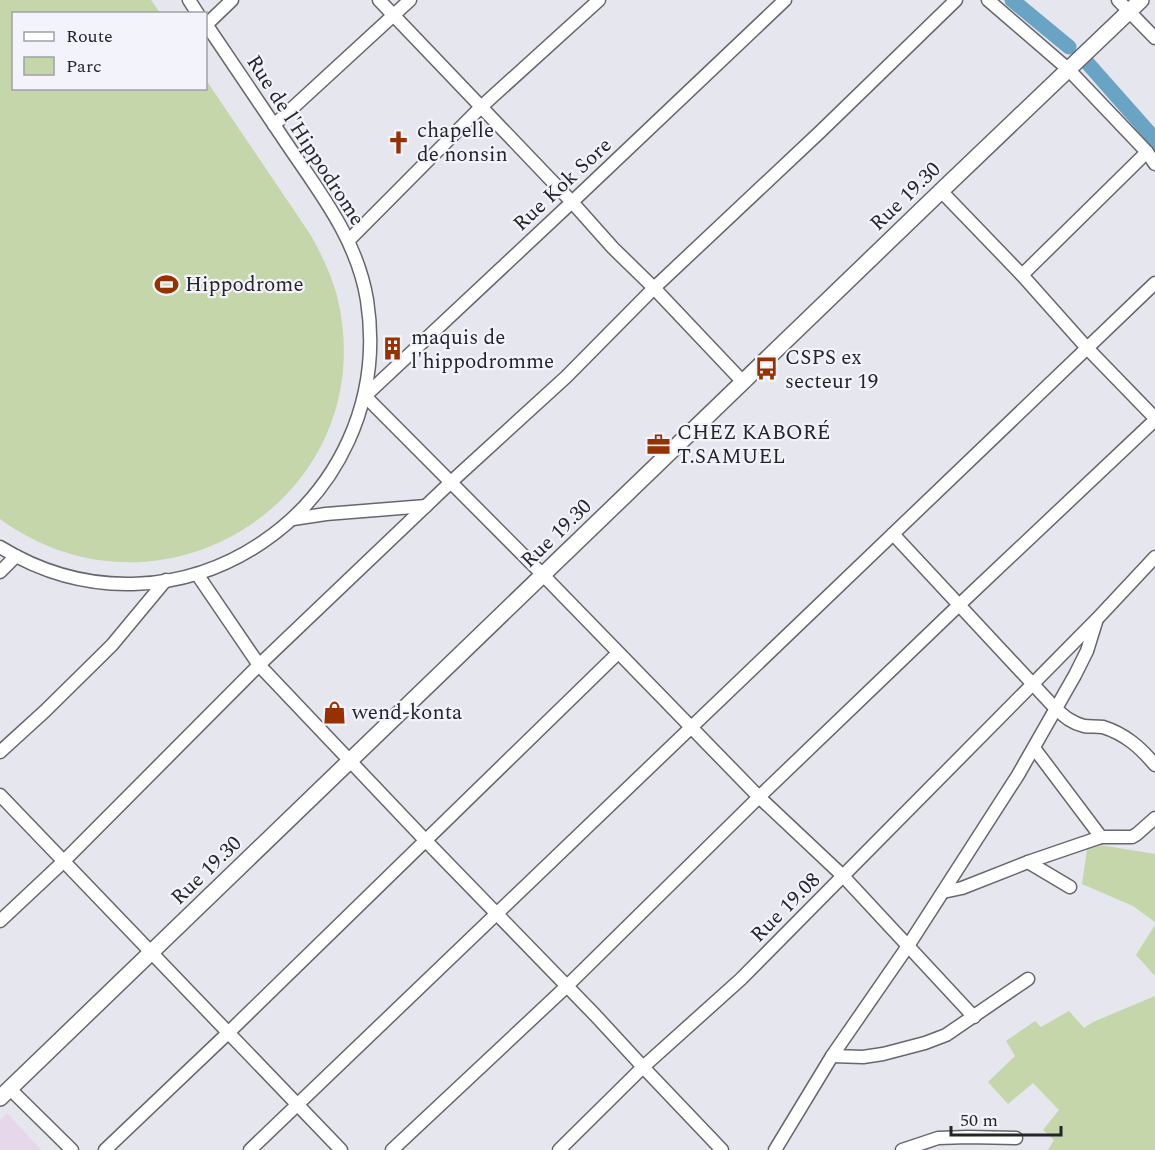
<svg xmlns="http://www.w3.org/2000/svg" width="1155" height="1150" viewBox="0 0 1155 1150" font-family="Spectral,serif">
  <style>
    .education { fill: #e6d7ea }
    .green { fill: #c4d6aa }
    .water { fill: #69a4c5 }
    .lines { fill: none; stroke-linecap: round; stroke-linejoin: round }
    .canal { stroke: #69a4c5; stroke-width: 15 }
    .minor-casing { stroke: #66676d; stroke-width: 15 }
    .tertiary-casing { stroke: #66676d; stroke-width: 18 }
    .minor { stroke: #fff; stroke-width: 12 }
    .tertiary { stroke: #fff; stroke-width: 15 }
    .labels { text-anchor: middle; stroke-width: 4.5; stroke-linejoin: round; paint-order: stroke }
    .poi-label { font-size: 21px; fill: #242527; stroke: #f3f3fb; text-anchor: start }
    .street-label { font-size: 21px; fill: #242527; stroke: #f3f3fb }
  </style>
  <rect width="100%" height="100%" fill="#e5e6ee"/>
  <path class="education" d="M7 1113 41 1150H0V1121Z"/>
  <g class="green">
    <path d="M0 0H151L160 13 14 14V88H206V80L310 234C321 253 331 274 337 296 386 494 163 638 0 519Z"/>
    <path d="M1088 843 1155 854V922L1133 906 1082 884Z"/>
    <path d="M1155 925V976L1136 955Z"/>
    <path d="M1155 996V1150H1048L1054 1140 1043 1130 1059 1110 1033 1083 1008 1104 988 1082 1015 1056 1006 1041 1035 1021 1041 1027 1069 1011 1084 1028 1093 1022Z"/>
  </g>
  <path class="water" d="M1093 58 1155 128V151L1082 68Z"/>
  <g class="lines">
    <path class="canal" d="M1012 0 1069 47"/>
    <defs>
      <g id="minor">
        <path d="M189 0 198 14"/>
        <path d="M379 0 572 202 613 248 654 288 743 382"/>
        <path d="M785 0 572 202 365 396 543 575 759 797 843 876 974 1017"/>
        <path d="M988 0 1068 69 1147 152 1155 164"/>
        <path d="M1118 0 1155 38"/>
        <path d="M206 25 232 0"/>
        <path d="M274 125 410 0"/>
        <path d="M941 191 1022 275 1087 348 1155 418"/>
        <path d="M349 240 481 107 599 0"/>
        <path d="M1022 275 1147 152"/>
        <path d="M293 519 326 514 426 506"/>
        <path d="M893 534 1056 709C1065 717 1072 723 1084 726 1090 727 1097 726 1103 727 1125 734 1140 747 1155 765"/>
        <path d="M0 547C179 657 399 506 367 300 357 239 320 193 287 144 260 104 233 64 206 24"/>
        <path d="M0 572 16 556"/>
        <path d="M197 574 259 665 426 841 595 1015 643 1067 722 1150"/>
        <path d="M1034 748 1101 837H1132L1137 834 1155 818"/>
        <path d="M0 752 45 711 112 645 166 580"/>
        <path d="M0 795 341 1150"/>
        <path d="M1028 862 1070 887"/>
        <path d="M943 892 962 888 1028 862 1101 837"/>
        <path d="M0 921 63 862 259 665 451 482 566 377 654 288 821 131 956 0"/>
        <path d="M832 1056 863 1057 883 1054 925 1043 946 1035 1028 979"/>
        <path d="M10 1089 72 1150"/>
        <path d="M105 1150 228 1033 618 653"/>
        <path d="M250 1150 1155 283"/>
        <path d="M392 1150 567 986 759 797 959 605 1155 420"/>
        <path d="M559 1150 643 1067 741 979 1097 619 1155 557"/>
        <path d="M775 1150 832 1056 908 946 1018 775 1075 675 1087 651 1096 622"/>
        <path d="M902 1150 938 1138 968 1137 1016 1138"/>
      </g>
      <path id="tertiary" d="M0 1098 941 191 1141 0"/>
    </defs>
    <use href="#minor" class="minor-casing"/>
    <use href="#tertiary" class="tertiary-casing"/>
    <use href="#minor" class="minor"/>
    <use href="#tertiary" class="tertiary"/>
  </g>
  <defs>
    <symbol id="church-bare" viewBox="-9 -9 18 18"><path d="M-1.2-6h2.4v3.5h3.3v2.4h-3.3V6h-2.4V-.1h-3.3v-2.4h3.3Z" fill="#963100" stroke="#f3f3fb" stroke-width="2.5" paint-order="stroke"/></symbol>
    <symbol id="stadium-bare" viewBox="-9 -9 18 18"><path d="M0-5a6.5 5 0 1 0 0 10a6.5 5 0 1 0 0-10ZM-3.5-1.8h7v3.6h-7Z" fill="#963100" stroke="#f3f3fb" stroke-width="2.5" paint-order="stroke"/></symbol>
    <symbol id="building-bare" viewBox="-9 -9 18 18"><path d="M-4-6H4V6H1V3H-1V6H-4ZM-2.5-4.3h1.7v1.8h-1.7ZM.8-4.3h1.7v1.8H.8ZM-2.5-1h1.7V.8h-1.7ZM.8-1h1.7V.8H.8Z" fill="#963100" stroke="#f3f3fb" stroke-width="2.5" paint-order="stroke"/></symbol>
    <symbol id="bus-bare" viewBox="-9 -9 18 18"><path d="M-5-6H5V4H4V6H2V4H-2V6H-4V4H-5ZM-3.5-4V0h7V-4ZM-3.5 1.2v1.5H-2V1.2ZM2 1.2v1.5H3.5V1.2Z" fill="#963100" stroke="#f3f3fb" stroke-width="2.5" paint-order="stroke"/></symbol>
    <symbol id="office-bare" viewBox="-9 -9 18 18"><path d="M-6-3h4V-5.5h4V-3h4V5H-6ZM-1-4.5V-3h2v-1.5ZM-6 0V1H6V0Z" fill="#963100" stroke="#f3f3fb" stroke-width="2.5" paint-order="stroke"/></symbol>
    <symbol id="shop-bare" viewBox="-9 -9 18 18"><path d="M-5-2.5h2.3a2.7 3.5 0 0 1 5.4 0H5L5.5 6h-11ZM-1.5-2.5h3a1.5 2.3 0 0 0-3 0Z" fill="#963100" stroke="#f3f3fb" stroke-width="2.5" paint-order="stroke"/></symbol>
  </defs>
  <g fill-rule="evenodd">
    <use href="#church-bare" x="382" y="126" width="33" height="33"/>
    <use href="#stadium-bare" x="150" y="268" width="33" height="33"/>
    <use href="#building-bare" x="376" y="332" width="33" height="33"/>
    <use href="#bus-bare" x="750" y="352" width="33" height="33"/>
    <use href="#office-bare" x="642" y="428" width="33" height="33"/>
    <use href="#shop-bare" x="318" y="696" width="33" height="33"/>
  </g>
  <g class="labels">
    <g class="poi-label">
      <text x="417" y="137">chapelle<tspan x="417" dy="24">de nonsin</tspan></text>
      <text x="185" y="291">Hippodrome</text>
      <text x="411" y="344">maquis de<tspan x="411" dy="24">l'hippodromme</tspan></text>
      <text x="785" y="364">CSPS ex<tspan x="785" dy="24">secteur 19</tspan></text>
      <text x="677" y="439">CHEZ KABORÉ<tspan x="677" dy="24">T.SAMUEL</tspan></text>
      <text x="352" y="719">wend-konta</text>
    </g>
    <g class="street-label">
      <text transform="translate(306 140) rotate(57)" y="7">Rue de l'Hippodrome</text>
      <text transform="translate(562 184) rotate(-43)" y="7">Rue Kok Sore</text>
      <text transform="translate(905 196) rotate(-44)" y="7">Rue 19.30</text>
      <text transform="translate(556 533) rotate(-44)" y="7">Rue 19.30</text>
      <text transform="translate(206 870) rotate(-44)" y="7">Rue 19.30</text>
      <text transform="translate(785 907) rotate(-45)" y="7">Rue 19.08</text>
    </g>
  </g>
  <rect x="12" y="12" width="195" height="78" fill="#f3f3fb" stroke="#a0a1a6" stroke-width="1.5"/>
  <rect x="24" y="32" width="30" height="9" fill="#ffffff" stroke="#a0a1a6" stroke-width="1.5"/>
  <text x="66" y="42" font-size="18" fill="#242527">Route</text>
  <rect x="24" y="57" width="30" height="18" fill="#c4d6aa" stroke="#a0a1a6" stroke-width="1.5"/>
  <text x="66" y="72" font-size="18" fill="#242527">Parc</text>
  <path d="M951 1126v9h110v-9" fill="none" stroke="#242527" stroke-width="3"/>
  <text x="960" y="1126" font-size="18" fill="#242527" stroke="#f3f3fb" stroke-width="4.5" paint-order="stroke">50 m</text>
</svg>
